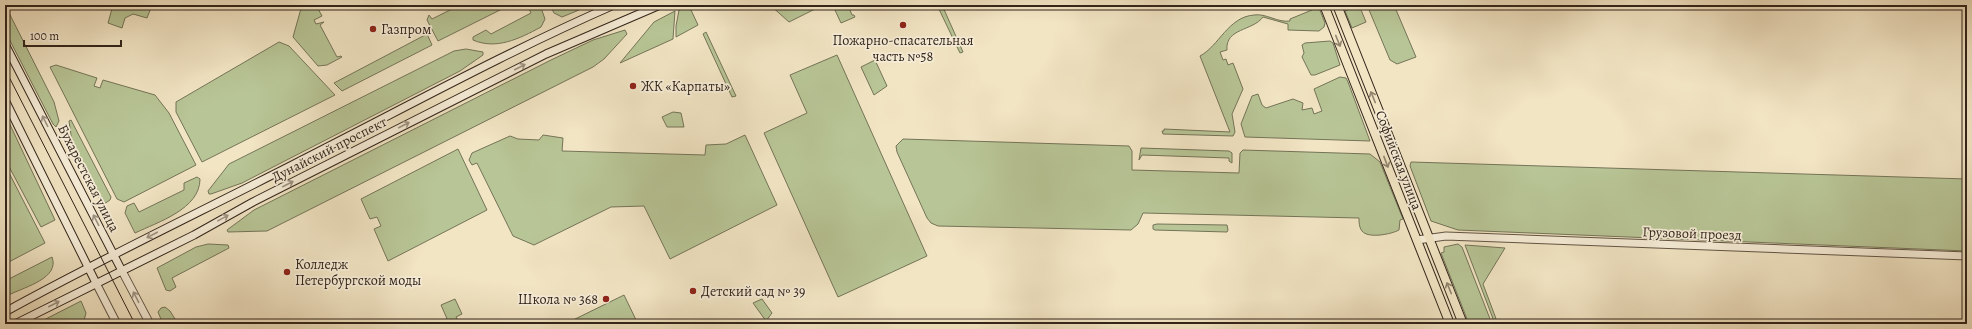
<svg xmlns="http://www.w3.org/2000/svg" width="1972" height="329" viewBox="0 0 1972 329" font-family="Alegreya,serif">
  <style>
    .green { fill: #b8c596; stroke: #747458 }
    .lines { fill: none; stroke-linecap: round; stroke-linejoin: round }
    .tertiary-casing { stroke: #615444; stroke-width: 9 }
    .secondary-casing { stroke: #31241a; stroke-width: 9 }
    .primary-casing { stroke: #31241a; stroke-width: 10 }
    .tertiary { stroke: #f7eed9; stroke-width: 7 }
    .secondary { stroke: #f7eed9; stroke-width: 7 }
    .primary { stroke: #f2e5c4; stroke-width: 8 }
    .tram { stroke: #31241a; stroke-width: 1 }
    .oneway { stroke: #92846f }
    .oneway2 { stroke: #9e9383 }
    .poi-dot { fill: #8f2418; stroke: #f7eed9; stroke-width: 1.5 }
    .labels { text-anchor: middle; stroke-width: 3.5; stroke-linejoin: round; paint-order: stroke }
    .poi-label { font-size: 14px; fill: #31241a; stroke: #f7eed9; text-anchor: start }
    .street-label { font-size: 14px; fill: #31241a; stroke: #f7eed9 }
  </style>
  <rect width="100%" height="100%" fill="#f2e5c4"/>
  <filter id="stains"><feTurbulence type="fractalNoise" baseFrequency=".005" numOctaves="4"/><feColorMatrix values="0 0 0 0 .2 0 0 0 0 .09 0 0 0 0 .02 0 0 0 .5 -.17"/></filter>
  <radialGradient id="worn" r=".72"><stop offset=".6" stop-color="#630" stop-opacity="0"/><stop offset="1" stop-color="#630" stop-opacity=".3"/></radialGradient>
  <g class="green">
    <path d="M5 5 54 102 59 121 56 127 53 124 5 31Z"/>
    <path d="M113 5H152L147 18 133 14 125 18 122 28 108 23Z"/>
    <path d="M302 5H316L322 16 314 20 316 24 324 22 320 25 337 57 341 56 342 57 327 65 318 66 293 37Z"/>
    <path d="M460 5H510L438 41 427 20 429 15 432 19Z"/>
    <path d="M527 5H540L545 19 541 27C519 39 496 50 473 40V37L486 30 491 34 531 13Z"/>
    <path d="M550 5H584L579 10 562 17 554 13Z"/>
    <path d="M770 5H813L815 9 789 22Z"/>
    <path d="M838 5H848L852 15H854L855 17 841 23 834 8Z"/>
    <path d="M937 5H942L963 52 960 53Z"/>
    <path d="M1310 5H1318L1325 23 1324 27 1319 31 1288 30V24L1263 17C1253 31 1225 28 1227 50L1220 52 1223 60 1226 59 1228 65 1233 63 1243 89 1232 114 1235 132 1233 136 1163 134 1162 131H1164V129L1230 132 1200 56C1219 46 1228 17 1254 15 1266 13 1278 23 1290 21V19L1312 10Z"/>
    <path d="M1359 5 1366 22 1352 28 1345 11Z"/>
    <path d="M1367 5H1394L1416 57 1397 64 1390 60Z"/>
    <path d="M685 8 691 10 698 25 676 37V26L679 10Z"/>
    <path d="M675 11 673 39 620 63 654 22Z"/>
    <path d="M625 30 627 34 604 59 593 67 267 231 228 232 227 230 254 210 551 60 593 40Z"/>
    <path d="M706 32 736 96 732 97 703 34Z"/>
    <path d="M427 34 432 45 342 91 334 83Z"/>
    <path d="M1330 41 1333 43 1340 65 1315 75H1311L1302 57 1304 53 1302 45 1305 43Z"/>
    <path d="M279 42 289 46 335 95 202 162 176 112V102Z"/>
    <path d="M466 49 483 52V55L460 71 242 183 211 194H209L208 191 229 164 454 51Z"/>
    <path d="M837 55 927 256 838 297 764 133 807 113 790 75Z"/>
    <path d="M875 60 887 86 874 95 861 67Z"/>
    <path d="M56 65 97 78 94 86 100 88 103 80 155 95 169 113 196 165 124 202 117 199 50 67Z"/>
    <path d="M1340 77 1346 78 1348 82 1370 141 1245 137 1241 124 1252 96 1258 94 1262 105 1266 108 1293 99 1303 103 1302 110 1312 108 1314 114 1322 111 1314 89Z"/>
    <path d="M673 112 681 113 684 127H667L662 117Z"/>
    <path d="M5 114 55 220 41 227 5 159Z"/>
    <path d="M71 120 111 197 110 200 104 204 101 202 93 184 86 176 73 149 69 121Z"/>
    <path d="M543 135 563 138 562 151 705 155 706 145 726 144 745 135 777 205 670 259 644 206 611 207 534 245 513 236 477 163 472 165 469 160 472 153 510 136 518 139 539 140Z"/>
    <path d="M903 139 1129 146 1132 151V170L1239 173 1240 153 1243 150 1370 154 1380 162 1403 219 1400 220 1399 230C1392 234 1368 239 1362 231 1359 227 1359 222 1359 218L1143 213 1138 224 1131 230 938 226 931 223 927 218 897 152 896 146Z"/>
    <path d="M1141 148 1229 151 1232 153V163L1229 161V158L1142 155 1139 160Z"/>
    <path d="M458 149 487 210 388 261 374 229 381 226 377 217 370 219 361 199Z"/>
    <path d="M1411 162 1967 179V251L1458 230 1431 221 1410 166Z"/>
    <path d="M5 165 45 243 5 264Z"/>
    <path d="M197 177 200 179C200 209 158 222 135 233L125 213 127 206 134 203 139 212 184 190V183Z"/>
    <path d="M1157 224 1227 225 1228 230 1227 232 1155 230 1153 229V225Z"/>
    <path d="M208 244 228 245 229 248 172 278 176 287 170 291 166 290 157 268 196 247Z"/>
    <path d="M1458 244 1462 247 1492 324H1469L1441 253 1444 252V247Z"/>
    <path d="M1465 245 1505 248 1483 284 1498 324H1495Z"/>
    <path d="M52 257C60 278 25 287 11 294H5V281Z"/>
    <path d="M624 295 638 324H565Z"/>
    <path d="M455 299 462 314 456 317 460 324H454L452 319 448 321 441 305Z"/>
    <path d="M762 299 772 313 766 321 753 303Z"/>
    <path d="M81 301 86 313 83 324H36Z"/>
    <path d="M165 307 170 311 178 324H163L158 312 161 308Z"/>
  </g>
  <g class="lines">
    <defs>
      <g id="tertiary">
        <path d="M1417 240 1446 236 1967 256"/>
        <path d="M122 271 150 324"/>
        <path d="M96 283 117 324"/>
      </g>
      <g id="secondary">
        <path d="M5 44 122 271"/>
        <path d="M5 100 96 283"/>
        <path d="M5 312C99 260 196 214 292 165 399 111 504 53 614 5"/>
        <path d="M15 324 194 235 253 202 546 54 660 5"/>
      </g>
      <g id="primary">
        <path d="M1324 5 1450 324"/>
        <path d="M1337 5 1463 324"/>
      </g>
    </defs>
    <use href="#tertiary" class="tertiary-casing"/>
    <use href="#secondary" class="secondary-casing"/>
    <use href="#primary" class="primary-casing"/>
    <use href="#tertiary" class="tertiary"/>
    <use href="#secondary" class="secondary"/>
    <use href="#primary" class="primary"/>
    <path class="tram" d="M5 69 135 324"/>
  </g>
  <defs><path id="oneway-shaft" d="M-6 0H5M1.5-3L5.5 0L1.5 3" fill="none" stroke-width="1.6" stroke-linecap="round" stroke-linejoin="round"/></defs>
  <g class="oneway">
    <use href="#oneway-shaft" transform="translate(1338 41) rotate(68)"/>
    <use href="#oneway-shaft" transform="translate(1373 97) rotate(-112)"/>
    <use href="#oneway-shaft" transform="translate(1386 162) rotate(69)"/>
    <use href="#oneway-shaft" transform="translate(1449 288) rotate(-112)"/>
  </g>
  <g class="oneway2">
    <use href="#oneway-shaft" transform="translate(520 67) rotate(-27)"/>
    <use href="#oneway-shaft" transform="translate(45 121) rotate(-117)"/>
    <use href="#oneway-shaft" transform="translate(404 125) rotate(-27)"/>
    <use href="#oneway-shaft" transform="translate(288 184) rotate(-27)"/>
    <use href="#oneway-shaft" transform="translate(223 218) rotate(-29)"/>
    <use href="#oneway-shaft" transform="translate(96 220) rotate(-117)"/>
    <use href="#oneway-shaft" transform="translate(152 235) rotate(152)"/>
    <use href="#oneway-shaft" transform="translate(136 297) rotate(-117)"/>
    <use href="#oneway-shaft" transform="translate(54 304) rotate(-27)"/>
  </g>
  <g class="poi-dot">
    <circle cx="903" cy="25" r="4"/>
    <circle cx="373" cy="29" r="4"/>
    <circle cx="633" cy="86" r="4"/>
    <circle cx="287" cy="272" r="4"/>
    <circle cx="693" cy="291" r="4"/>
    <circle cx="606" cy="299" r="4"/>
  </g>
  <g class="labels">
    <g class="poi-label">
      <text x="381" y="34">Газпром</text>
      <text x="903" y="45" text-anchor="middle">Пожарно-спасательная<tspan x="903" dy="16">часть №58</tspan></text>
      <text x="641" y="91">ЖК «Карпаты»</text>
      <text x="295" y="269">Колледж<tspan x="295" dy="16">Петербургской моды</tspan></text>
      <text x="701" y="296">Детский сад № 39</text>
      <text x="598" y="304" text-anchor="end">Школа № 368</text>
    </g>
    <g class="street-label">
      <text transform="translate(329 149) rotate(-27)" y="5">Дунайский проспект</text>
      <text transform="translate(1399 160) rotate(69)" y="5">Софийская улица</text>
      <text transform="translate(89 178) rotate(63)" y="5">Бухарестская улица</text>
      <text transform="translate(1692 233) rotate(2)" y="5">Грузовой проезд</text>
    </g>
  </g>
  <rect width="1972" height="329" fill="none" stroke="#f2e5c4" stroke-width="20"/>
  <rect x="6" y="6" width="1960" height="317" fill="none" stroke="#31241a" stroke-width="2"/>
  <rect x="10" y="10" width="1952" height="309" fill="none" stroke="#31241a"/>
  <path d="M24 40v6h97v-6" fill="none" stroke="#31241a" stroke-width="2"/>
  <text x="30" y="40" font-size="12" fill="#31241a" stroke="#f7eed9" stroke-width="3" paint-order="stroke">100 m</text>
  <rect width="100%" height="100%" filter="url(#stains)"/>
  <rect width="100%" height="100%" fill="url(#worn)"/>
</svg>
